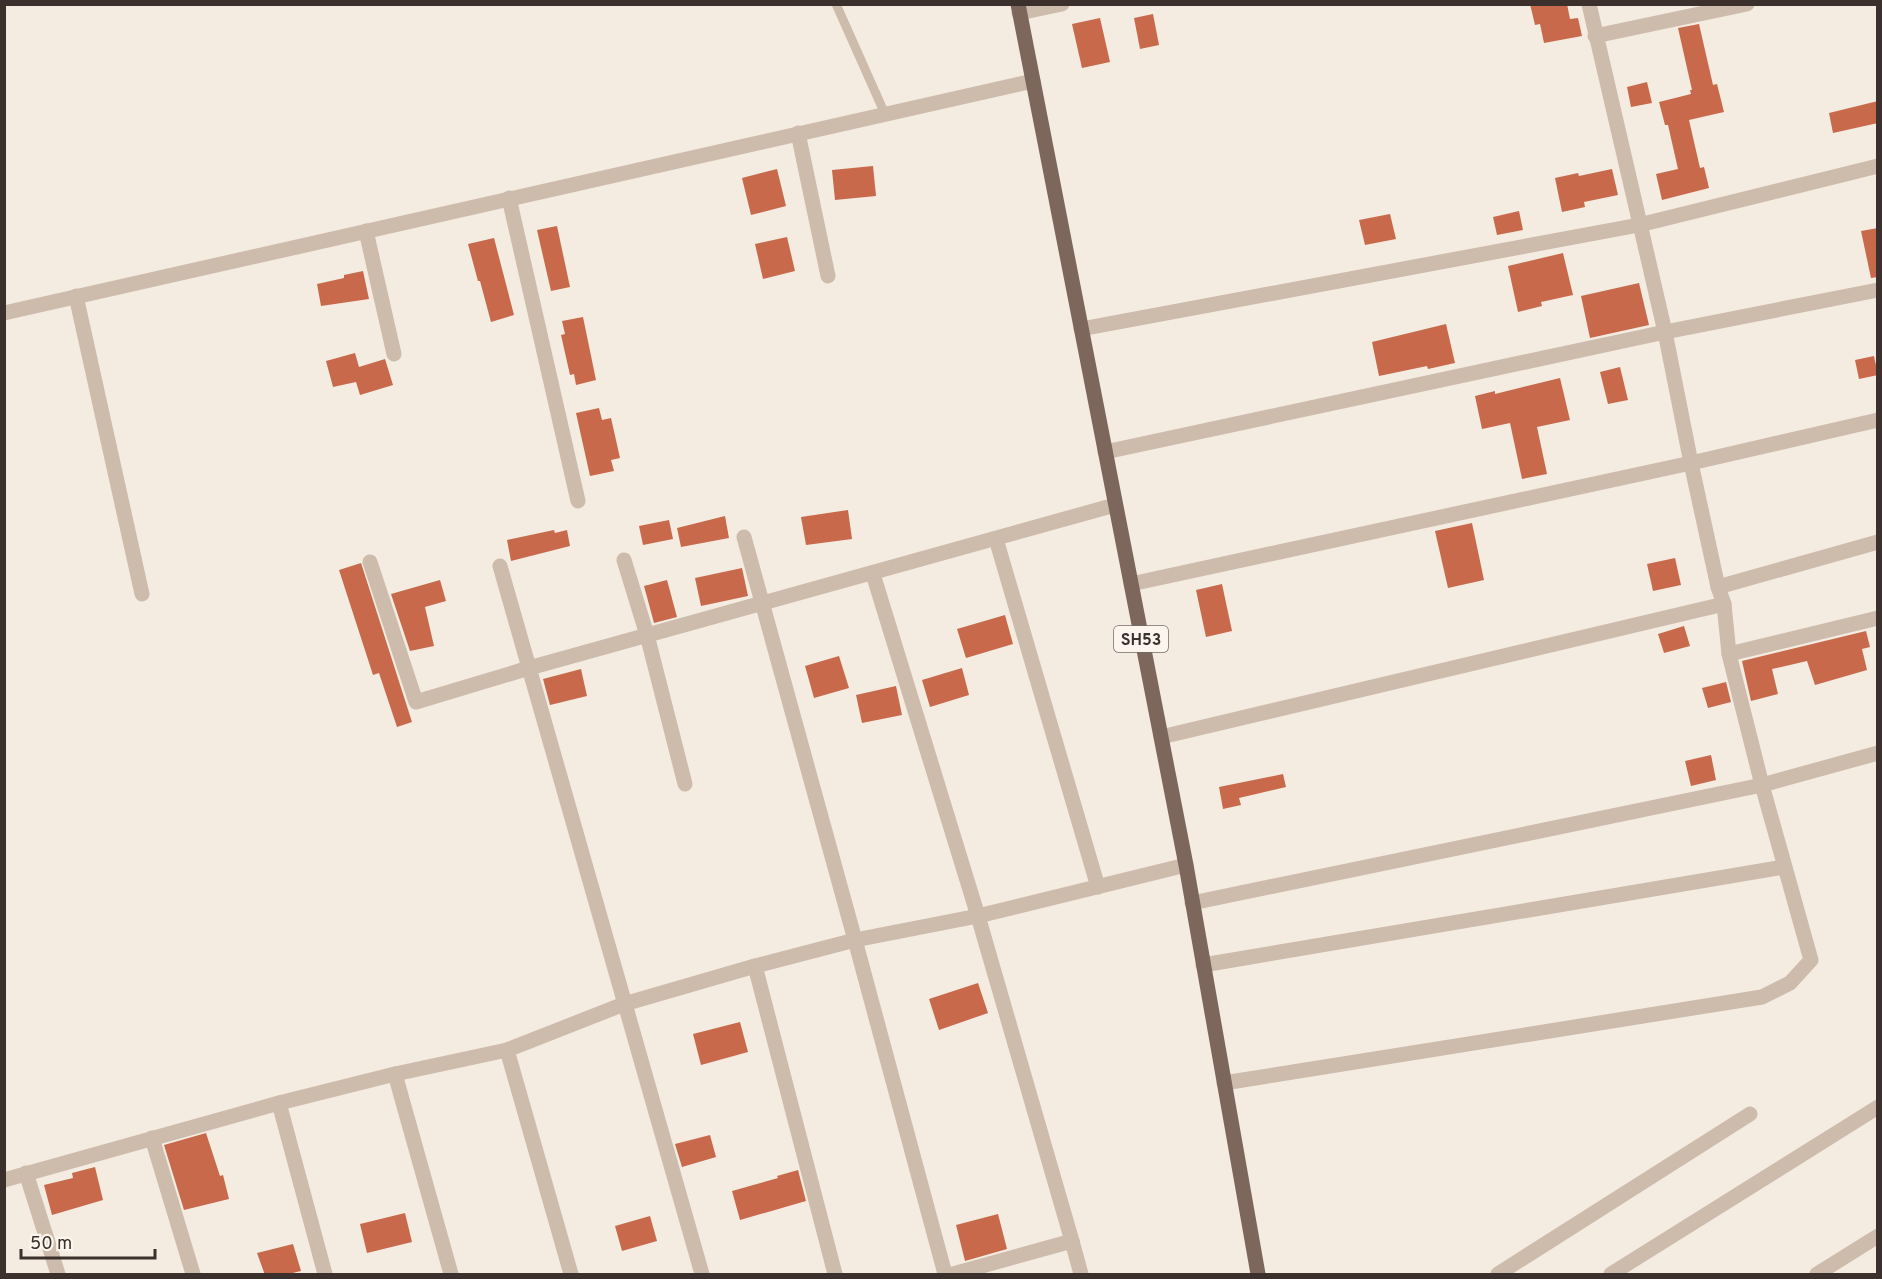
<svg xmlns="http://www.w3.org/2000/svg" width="1882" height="1279" viewBox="0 0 1882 1279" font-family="Overpass,sans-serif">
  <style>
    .building { fill: #c8694b }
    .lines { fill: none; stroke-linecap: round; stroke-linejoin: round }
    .service { stroke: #cdbbac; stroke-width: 9 }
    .minor { stroke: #cdbbac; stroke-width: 15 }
    .primary { stroke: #7d675c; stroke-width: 15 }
    .labels { text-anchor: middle; stroke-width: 4.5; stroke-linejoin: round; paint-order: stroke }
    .shield { fill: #fbf5ee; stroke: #756b66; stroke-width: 1.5 }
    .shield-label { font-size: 16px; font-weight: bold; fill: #3b302b }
  </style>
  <rect width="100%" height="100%" fill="#f4ebe1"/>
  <g class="building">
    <path d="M1530 4H1567L1570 19 1578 18 1582 36 1544 43 1540 24 1535 25Z"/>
    <path d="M1153 14 1159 45 1140 49 1134 18Z"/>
    <path d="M1100 18 1110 62 1082 68 1072 24Z"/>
    <path d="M1699 24 1713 85 1717 84 1724 112 1689 120 1700 168 1704 167 1709 188 1662 200 1656 174 1678 169 1668 125H1665L1659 102 1691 94 1690 90H1692L1678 28Z"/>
    <path d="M1647 82 1652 103 1631 107 1627 87Z"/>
    <path d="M1878 101V123L1833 133 1829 113Z"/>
    <path d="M873 166 876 196 835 200 832 170Z"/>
    <path d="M777 169 786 206 751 215 742 178Z"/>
    <path d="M1612 169 1618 195 1584 202 1585 207 1562 212 1555 178 1578 173 1579 176Z"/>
    <path d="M1519 211 1523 230 1497 235 1493 217Z"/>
    <path d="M1390 214 1396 239 1365 245 1359 220Z"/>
    <path d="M557 226 570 287 551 291 537 230Z"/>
    <path d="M1878 228V277L1871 278 1861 231Z"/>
    <path d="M787 237 795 271 763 279 755 244Z"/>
    <path d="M494 238 514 315 491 322 480 281H478L468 244Z"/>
    <path d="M1563 253 1573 295 1541 302 1542 306 1518 312 1508 266Z"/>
    <path d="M363 271 369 299 321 306 317 284 344 278V275Z"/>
    <path d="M1639 283 1649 325 1590 338 1581 296Z"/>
    <path d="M583 317 596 380 576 385 574 374 570 375 561 335 565 334 562 321Z"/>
    <path d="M1446 324 1455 363 1428 369 1427 366 1379 376 1372 342Z"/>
    <path d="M355 353 359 367 385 359 393 385 360 395 356 382 333 387 326 361Z"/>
    <path d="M1874 356 1878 375 1859 379 1855 360Z"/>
    <path d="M1620 367 1628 400 1608 404 1600 372Z"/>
    <path d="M1560 378 1570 420 1537 427 1547 474 1522 479 1510 423 1482 429 1475 396 1495 391V394Z"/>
    <path d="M599 408 602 420 611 418 620 458 611 460 614 471 590 476 576 413Z"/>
    <path d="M848 510 852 539 806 545 801 517Z"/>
    <path d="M725 516 729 538 681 547 677 528Z"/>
    <path d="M669 520 673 539 643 545 639 526Z"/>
    <path d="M1472 523 1484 580 1448 588 1435 531Z"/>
    <path d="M554 530 555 533 567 530 570 546 511 561 507 540Z"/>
    <path d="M1675 558 1681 585 1653 591 1647 564Z"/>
    <path d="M361 563 412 722 397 727 379 673 373 675 339 570Z"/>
    <path d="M742 568 748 596 701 606 695 578Z"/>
    <path d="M440 580 446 601 425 607 434 646 410 651 391 594Z"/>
    <path d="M667 580 677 617 654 623 644 586Z"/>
    <path d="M1222 584 1232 631 1206 637 1196 590Z"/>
    <path d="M1005 615 1013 644 966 658 957 629Z"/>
    <path d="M1684 626 1690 646 1664 653 1658 634Z"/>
    <path d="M1866 631 1870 647 1862 649 1867 670 1815 685 1807 661 1772 669 1778 694 1751 701 1742 661Z"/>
    <path d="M839 656 849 688 814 698 805 666Z"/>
    <path d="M962 668 969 695 930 707 922 680Z"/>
    <path d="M581 669 587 696 550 705 543 679Z"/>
    <path d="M1726 682 1731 702 1708 708 1702 688Z"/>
    <path d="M896 686 902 715 862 723 856 695Z"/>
    <path d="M1711 755 1716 780 1691 786 1685 761Z"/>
    <path d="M1283 774 1286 787 1239 798 1241 805 1223 809 1219 787Z"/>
    <path d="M978 983 988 1013 939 1030 929 999Z"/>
    <path d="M740 1022 748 1052 701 1065 693 1034Z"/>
    <path d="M206 1133 220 1176 223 1175 229 1199 184 1210 164 1145Z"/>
    <path d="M710 1135 716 1157 682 1167 675 1144Z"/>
    <path d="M95 1167 103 1200 52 1215 44 1185 73 1178 72 1173Z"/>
    <path d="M798 1170 806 1201 740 1220 732 1191 778 1178 777 1176Z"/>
    <path d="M405 1213 412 1242 367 1253 360 1224Z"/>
    <path d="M998 1214 1007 1249 965 1261 956 1225Z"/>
    <path d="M650 1216 657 1241 622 1251 615 1226Z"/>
    <path d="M293 1244 301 1271 284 1275H265L257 1253Z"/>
  </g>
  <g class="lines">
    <path class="service" d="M836 4 885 114"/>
    <g class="minor">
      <path d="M1019 13 1062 4"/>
      <path d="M1595 36 1747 4"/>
      <path d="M798 133 828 276"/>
      <path d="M509 198 578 501"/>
      <path d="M366 231 394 354"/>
      <path d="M76 296 142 594"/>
      <path d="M4 313 1033 81"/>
      <path d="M1081 329 1639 225 1878 166"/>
      <path d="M1105 452 1665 332 1878 290"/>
      <path d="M744 537 855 940 945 1274"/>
      <path d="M996 539 1098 887"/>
      <path d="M624 560 647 635 685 784"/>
      <path d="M370 562 416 702 529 668 1115 505"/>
      <path d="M500 566 702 1274"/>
      <path d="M873 574 978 916 1072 1241"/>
      <path d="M1131 584 1691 463 1878 420"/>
      <path d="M1718 587 1878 542"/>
      <path d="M1729 654 1878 618"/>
      <path d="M1161 737 1724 604"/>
      <path d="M1192 903 1762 785 1878 753"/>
      <path d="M1203 965 1784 867"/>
      <path d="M755 966 835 1274"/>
      <path d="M507 1050 571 1274"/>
      <path d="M395 1074 451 1274"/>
      <path d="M1224 1083 1762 997 1790 983 1811 960 1762 785 1729 654 1724 604 1718 587 1691 463 1665 332 1589 4"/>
      <path d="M279 1103 325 1274"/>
      <path d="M152 1138 193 1274"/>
      <path d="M26 1173 58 1274"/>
      <path d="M4 1180 279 1103 395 1074 507 1050 624 1004 755 966 855 940 978 916 1186 865"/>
      <path d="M953 1274 1072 1241 1081 1274"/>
      <path d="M1498 1274 1750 1114"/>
      <path d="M1611 1274 1878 1107"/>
      <path d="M1817 1274 1878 1236"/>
    </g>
    <path class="primary" d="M1018 4 1186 865 1258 1274"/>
  </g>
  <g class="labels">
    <rect class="shield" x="1114" y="626" width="54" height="26" rx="4.5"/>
    <g class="shield-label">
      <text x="1141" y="645">SH53</text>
    </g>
  </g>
  <rect width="1882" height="1279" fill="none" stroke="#3b302b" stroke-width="12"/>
  <path d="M21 1249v9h134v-9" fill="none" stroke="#3b302b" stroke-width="3"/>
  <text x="30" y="1249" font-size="18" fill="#3b302b" stroke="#fbf5ee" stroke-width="4.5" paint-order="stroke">50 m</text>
</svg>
